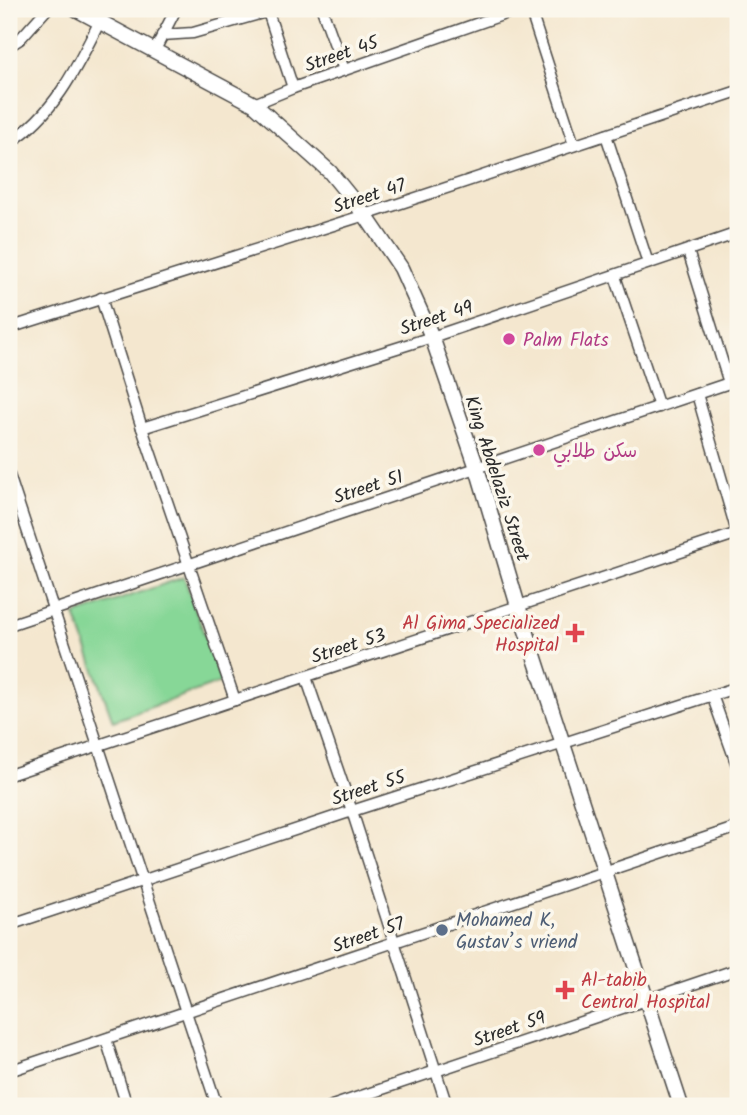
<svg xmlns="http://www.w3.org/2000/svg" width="747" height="1115" viewBox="0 0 747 1115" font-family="Kalam,'Playpen Sans Arabic',sans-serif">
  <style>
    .green { fill: #87d797; stroke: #598161; stroke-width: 2 }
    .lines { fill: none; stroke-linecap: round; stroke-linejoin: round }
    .street-casing { stroke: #494744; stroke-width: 13 }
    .secondary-casing { stroke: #494744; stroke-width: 17 }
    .street { stroke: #fff; stroke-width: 10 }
    .secondary { stroke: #fff; stroke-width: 14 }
    .hotel-dot { fill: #d1479c; stroke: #fbf7ec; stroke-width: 2.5 }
    .health-dot { fill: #e0444e; stroke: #fbf7ec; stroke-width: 2.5 }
    .service-dot { fill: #5c6f8a; stroke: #fbf7ec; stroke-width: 2.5 }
    .labels { text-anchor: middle; stroke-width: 7; stroke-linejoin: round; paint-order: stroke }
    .street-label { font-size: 19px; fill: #2b2b2b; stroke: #fbf7ec }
    .hotel-label { font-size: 19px; fill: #b23c85; stroke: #fbf7ec; text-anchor: start }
    .health-label { font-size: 19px; fill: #be3a42; stroke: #fbf7ec; text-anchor: end }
    .service-label { font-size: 19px; fill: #4e5e75; stroke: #fbf7ec; text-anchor: start }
  </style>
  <rect width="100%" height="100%" fill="#fbf7ec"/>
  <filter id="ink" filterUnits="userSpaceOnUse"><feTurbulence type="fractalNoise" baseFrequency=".0143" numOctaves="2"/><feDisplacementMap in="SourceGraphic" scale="14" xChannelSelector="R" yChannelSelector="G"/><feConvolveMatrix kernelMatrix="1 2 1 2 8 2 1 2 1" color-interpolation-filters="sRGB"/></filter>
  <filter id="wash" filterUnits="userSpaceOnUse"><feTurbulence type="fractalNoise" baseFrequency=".00686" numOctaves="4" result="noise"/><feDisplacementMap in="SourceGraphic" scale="28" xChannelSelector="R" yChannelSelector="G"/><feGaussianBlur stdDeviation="1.57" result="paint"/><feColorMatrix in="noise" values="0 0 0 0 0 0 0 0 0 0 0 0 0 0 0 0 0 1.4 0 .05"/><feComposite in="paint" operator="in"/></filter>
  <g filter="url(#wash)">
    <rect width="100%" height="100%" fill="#f4e7cf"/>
    <path class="green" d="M184 577 221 682 113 721 75 615Z"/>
  </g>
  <g filter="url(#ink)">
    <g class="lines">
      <defs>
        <g id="street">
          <path d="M322 9 344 70"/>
          <path d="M530 9 574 145"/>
          <path d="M268 12 293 88"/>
          <path d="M162 35 193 33 276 9"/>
          <path d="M9 46 20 39 47 9"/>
          <path d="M155 50 176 9"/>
          <path d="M254 104 293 88 519 9"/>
          <path d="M606 135 648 263"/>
          <path d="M9 143C59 111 80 60 106 9"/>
          <path d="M688 251 729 383"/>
          <path d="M615 276 659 407"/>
          <path d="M101 298 142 428 235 700"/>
          <path d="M9 328 365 215 738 91"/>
          <path d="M697 394 738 536"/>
          <path d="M142 428 432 337 738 233"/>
          <path d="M9 475 217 1106"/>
          <path d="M9 625 738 380"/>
          <path d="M306 677 352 811 447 1106"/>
          <path d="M712 695 738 768"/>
          <path d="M9 775 738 533"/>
          <path d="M9 925 352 811 738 687"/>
          <path d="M106 1039 127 1106"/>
          <path d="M9 1071 738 827"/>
          <path d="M332 1106 738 969"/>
        </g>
        <path id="secondary" d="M76 9 254 104 330 172 365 215 401 268 432 337 477 468 518 606 681 1106"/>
      </defs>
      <use href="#street" class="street-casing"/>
      <use href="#secondary" class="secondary-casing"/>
      <use href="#street" class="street"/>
      <use href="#secondary" class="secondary"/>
    </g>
  </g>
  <g class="hotel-dot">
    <circle cx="509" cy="339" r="7"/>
    <circle cx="539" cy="450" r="7"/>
  </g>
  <g class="health-dot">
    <path d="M571.5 622.5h7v7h7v7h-7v7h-7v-7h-7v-7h7z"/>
    <path d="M561.5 979.5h7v7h7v7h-7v7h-7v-7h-7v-7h7z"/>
  </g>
  <circle class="service-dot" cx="442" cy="930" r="7"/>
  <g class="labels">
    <g class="street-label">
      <text transform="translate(341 53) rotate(-19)" y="7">Street 45</text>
      <text transform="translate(369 195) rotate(-18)" y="7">Street 47</text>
      <text transform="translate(436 317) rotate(-18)" y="7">Street 49</text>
      <text transform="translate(498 478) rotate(72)" y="7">King Abdelaziz Street</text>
      <text transform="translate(368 486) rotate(-18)" y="7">Street 51</text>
      <text transform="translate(348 645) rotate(-18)" y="7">Street 53</text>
      <text transform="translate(368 787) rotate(-18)" y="7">Street 55</text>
      <text transform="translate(368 934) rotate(-19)" y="7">Street 57</text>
      <text transform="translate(509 1028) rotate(-19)" y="7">Street 59</text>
    </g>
    <g class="hotel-label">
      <text x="523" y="346">Palm Flats</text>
      <text x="553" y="457">سكن طلابي</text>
    </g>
    <g class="health-label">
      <text x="559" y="629">Al Gima Specialized<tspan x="559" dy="22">Hospital</tspan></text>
      <text x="581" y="986" text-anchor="start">Al-tabib<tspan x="581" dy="22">Central Hospital</tspan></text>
    </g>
    <g class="service-label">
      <text x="456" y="926">Mohamed K,<tspan x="456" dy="22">Gustav’s vriend</tspan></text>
    </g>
  </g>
  <rect width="747" height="1115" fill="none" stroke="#fbf7ec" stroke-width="35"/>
</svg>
